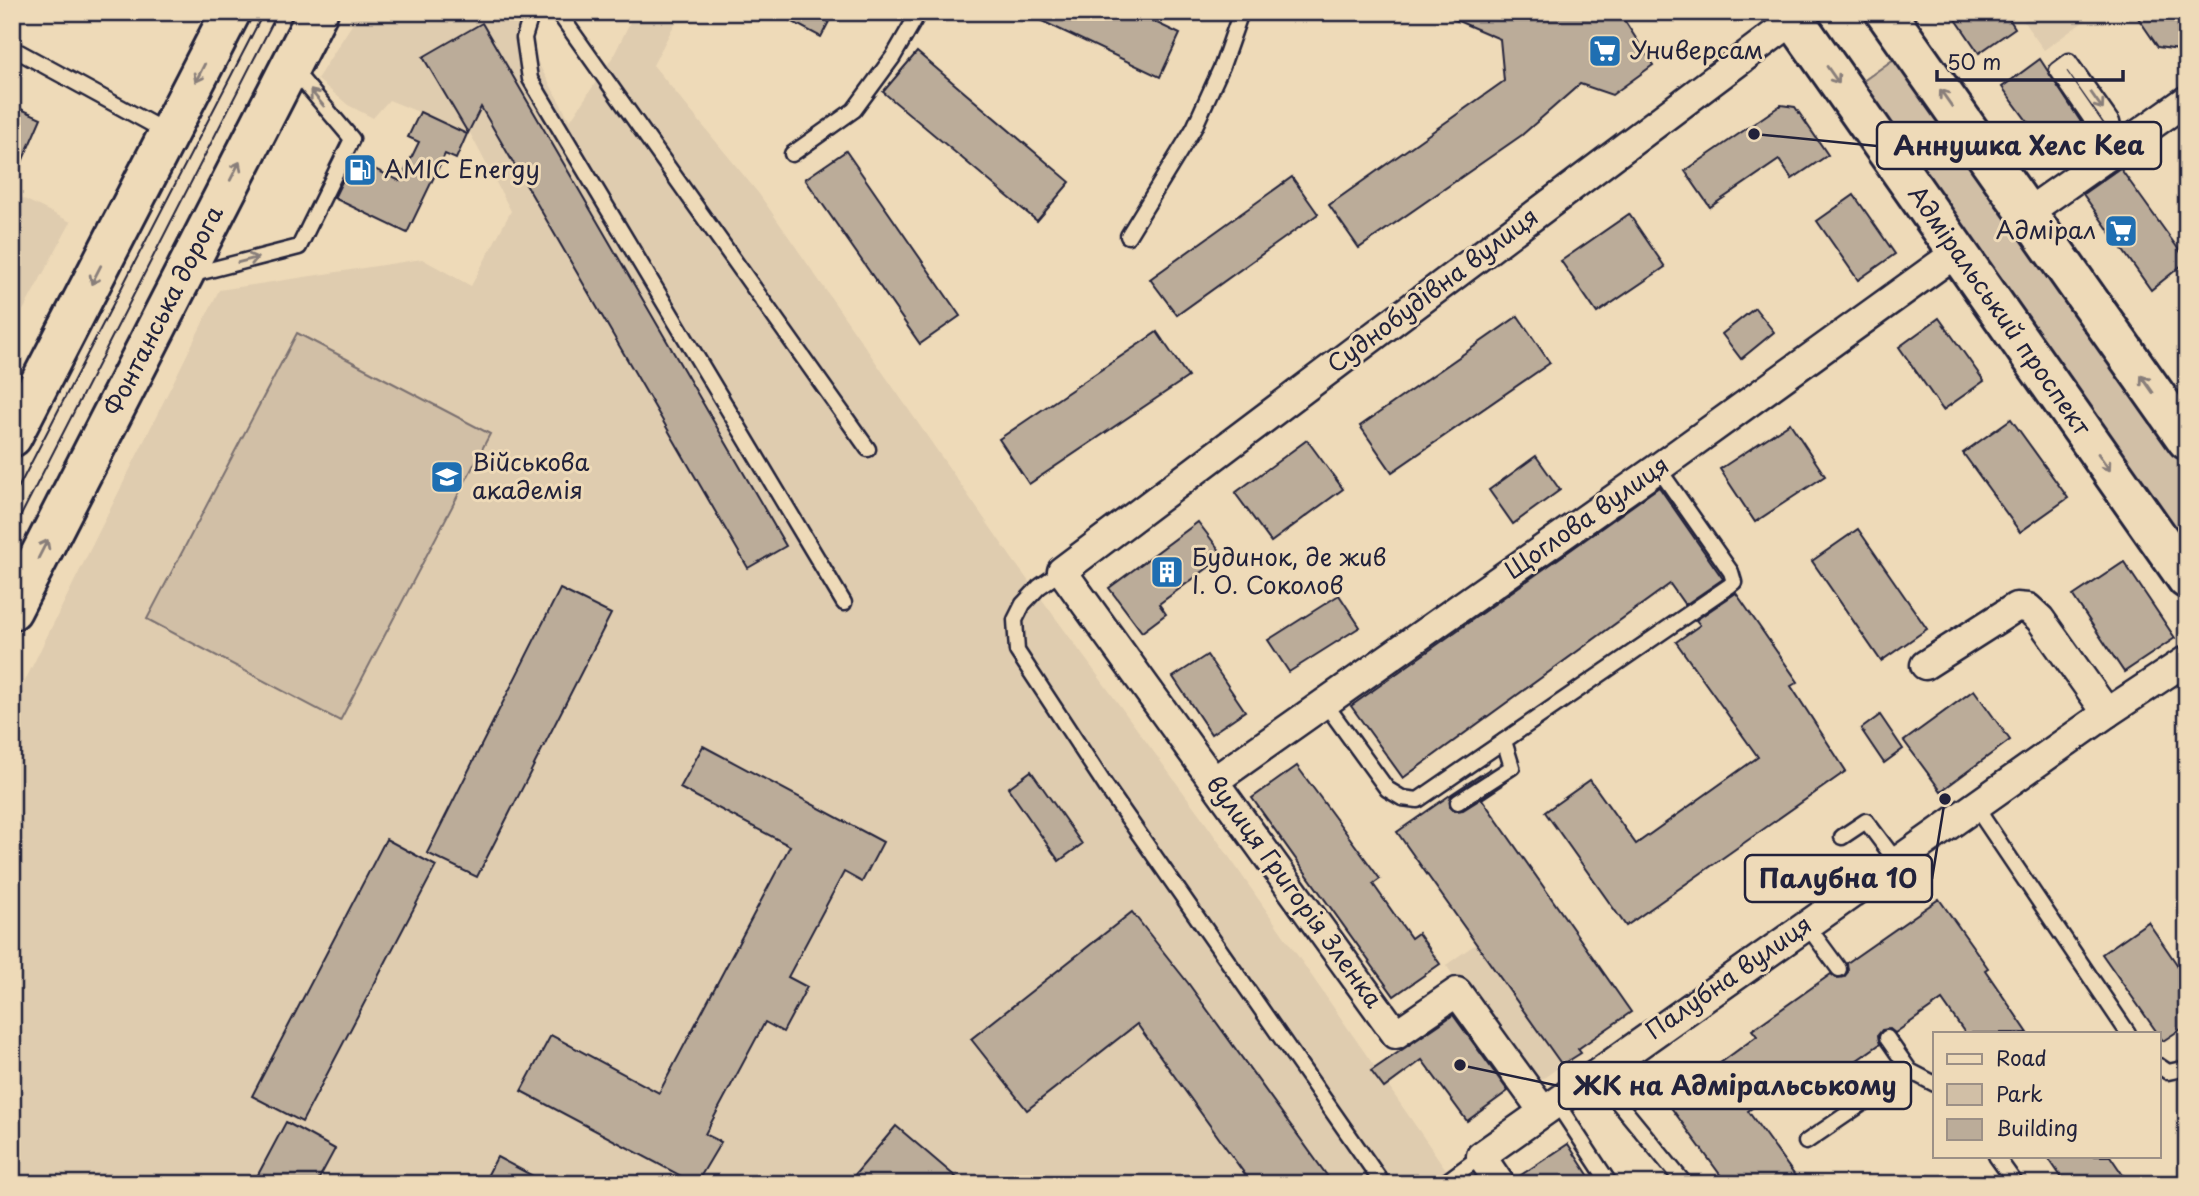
<svg xmlns="http://www.w3.org/2000/svg" width="2199" height="1196" viewBox="0 0 2199 1196" font-family="'Playpen Sans',sans-serif">
  <style>
    .built { fill: #dfccaf }
    .green { fill: #d1bfa6; stroke: #7a7070; stroke-width: 2 }
    .building { fill: #bbac99; stroke: #22223b; stroke-width: 2 }
    .lines { fill: none; stroke-linecap: round; stroke-linejoin: round }
    .service-casing { stroke: #22223b; stroke-width: 19 }
    .minor-casing { stroke: #22223b; stroke-width: 33 }
    .secondary-casing { stroke: #22223b; stroke-width: 44 }
    .service { stroke: #eedab8; stroke-width: 14 }
    .minor { stroke: #eedab8; stroke-width: 28 }
    .secondary { stroke: #eedab8; stroke-width: 38 }
    .tram { stroke: #22223b; stroke-width: 2 }
    .oneway { stroke: #887e7a }
    .labels { text-anchor: middle; stroke-width: 6; stroke-linejoin: round; paint-order: stroke }
    .poi-label { font-size: 24px; fill: #22223b; stroke: #eedab8; text-anchor: start }
    .street-label { font-size: 24px; fill: #22223b; stroke: #eedab8 }
    .leader { fill: none; stroke: #22223b; stroke-width: 2.5 }
    .callout-dot { fill: #22223b; stroke: #eedab8; stroke-width: 2.5 }
    .callout { fill: #eedab8; stroke: #22223b; stroke-width: 2.5 }
    .callout-label { font-size: 26px; text-anchor: middle; font-weight: bold; fill: #22223b }
  </style>
  <rect width="100%" height="100%" fill="#eedab8"/>
  <filter id="ink" filterUnits="userSpaceOnUse"><feTurbulence type="fractalNoise" baseFrequency=".0143" numOctaves="2"/><feDisplacementMap in="SourceGraphic" scale="14" xChannelSelector="R" yChannelSelector="G"/><feConvolveMatrix kernelMatrix="1 2 1 2 8 2 1 2 1" color-interpolation-filters="sRGB"/></filter>
  <g filter="url(#ink)">
    <g class="built">
      <path d="M360 12H510L570 121 614 55 635 12H681L653 65 759 194 1013 560 1200 815 1456 1184H12V707L219 290 422 259 471 286 511 211 470 133 389 100 373 118 348 105 317 79Z"/>
      <path d="M2036 12H2097L2044 50 2023 21Z"/>
      <path d="M12 193 71 222 12 331Z"/>
      <path d="M1477 943 1562 1065 1531 1087 1446 965Z"/>
    </g>
    <g class="green">
      <path d="M1901 54 2187 458V568L1852 89Z"/>
      <path d="M297 333 490 434 340 721 147 619Z"/>
    </g>
    <g class="building">
      <path d="M774 12H834L821 37Z"/>
      <path d="M1023 12H1134L1180 34 1160 77Z"/>
      <path d="M1437 12H1619L1653 65 1612 95 1580 84 1522 135 1359 248 1329 205 1504 81 1500 39Z"/>
      <path d="M1951 12H2005L2015 28 1979 53Z"/>
      <path d="M2134 12H2187V51L2158 47Z"/>
      <path d="M482 23 786 546 748 568 481 107 468 133 423 57Z"/>
      <path d="M917 52 1070 182 1037 221 883 92Z"/>
      <path d="M2040 59 2081 122 2047 148 2002 87Z"/>
      <path d="M12 105 41 118 12 185Z"/>
      <path d="M1781 105 1795 107 1828 155 1792 179 1779 160 1710 207 1685 171Z"/>
      <path d="M420 112 467 134 456 159 445 154 407 233 334 198 353 159 400 181 419 142 408 137Z"/>
      <path d="M846 151 960 316 920 344 805 179Z"/>
      <path d="M2120 168 2187 261 2151 290 2083 194Z"/>
      <path d="M1292 177 1318 214 1177 315 1150 279Z"/>
      <path d="M1854 195 1895 254 1858 280 1817 221Z"/>
      <path d="M1629 214 1665 267 1597 313 1561 261Z"/>
      <path d="M1755 308 1774 332 1741 359 1722 334Z"/>
      <path d="M1518 316 1550 363 1392 472 1360 426Z"/>
      <path d="M1939 318 1984 381 1943 410 1899 347Z"/>
      <path d="M1157 332 1188 377 1029 484 999 439Z"/>
      <path d="M2011 419 2068 498 2020 532 1963 453Z"/>
      <path d="M1790 423 1825 476 1755 522 1720 469Z"/>
      <path d="M1307 440 1343 489 1271 542 1235 493Z"/>
      <path d="M1536 456 1560 490 1513 524 1489 490Z"/>
      <path d="M1659 487 1723 579 1685 605 1670 584 1403 778 1351 706Z"/>
      <path d="M1198 522 1224 556 1159 604 1166 614 1142 632 1109 588Z"/>
      <path d="M1858 529 1927 629 1881 661 1812 561Z"/>
      <path d="M2124 562 2175 638 2124 672 2073 596Z"/>
      <path d="M560 589 611 614 477 877 427 853Z"/>
      <path d="M1736 593 1798 682 1791 686 1846 771 1626 926 1545 812 1590 780 1636 844 1758 757 1676 642 1700 625 1696 620Z"/>
      <path d="M1339 595 1360 627 1289 672 1268 640Z"/>
      <path d="M1207 655 1245 711 1211 734 1173 677Z"/>
      <path d="M1974 690 2010 740 1941 791 1904 741Z"/>
      <path d="M1880 715 1903 749 1884 763 1861 729Z"/>
      <path d="M703 746 883 842 862 882 844 872 788 977 807 987 783 1032 765 1022 705 1134 721 1142 696 1184 521 1091 551 1035 659 1093 790 846 680 788Z"/>
      <path d="M1297 766 1380 879 1373 884 1411 938 1418 933 1440 964 1394 996 1252 798Z"/>
      <path d="M1491 768 1452 794 1450 807 1454 811 1463 810 1503 785 1482 799 1631 1012 1578 1049 1581 1053 1562 1065 1397 832 1453 793Z"/>
      <path d="M1031 771 1082 844 1059 861 1008 788Z"/>
      <path d="M386 839 436 866 302 1122 252 1096Z"/>
      <path d="M1939 899 1988 968 1985 970 2028 1033H1965L1942 1000 1895 1033 1890 1029 1882 1030 1878 1035 1880 1044 1801 1099 1788 1081 1748 1111 1801 1184H1727L1667 1102 1757 1036 1752 1030 1831 974 1836 978 1844 977 1848 972 1847 963Z"/>
      <path d="M1132 912 1188 983 1333 1184H1252L1137 1024 1027 1110 971 1039Z"/>
      <path d="M2148 922 2187 979V1025L2163 1041 2102 954Z"/>
      <path d="M1453 1015 1508 1091 1467 1121 1422 1060 1384 1088 1371 1071Z"/>
      <path d="M286 1122 335 1149 316 1184H253Z"/>
      <path d="M896 1126 964 1184H847Z"/>
      <path d="M1568 1144 1594 1184H1516L1515 1179Z"/>
      <path d="M2047 1156H2110L2129 1184H2066Z"/>
      <path d="M497 1157 548 1184H483Z"/>
    </g>
    <g class="lines">
      <defs>
        <g id="service">
          <path d="M532 12 524 38 530 79 844 603"/>
          <path d="M558 12 868 449"/>
          <path d="M12 48 168 133"/>
          <path d="M792 154 854 110 893 57 919 12"/>
          <path d="M2105 157 2100 132 2057 70 2069 61 2112 122 2117 149"/>
          <path d="M1128 236 1194 128 1222 66 1241 12"/>
          <path d="M190 275 299 247 352 139 292 68"/>
          <path d="M1062 571 1039 587 1023 604 1015 620 1017 651 1107 788 1383 1184"/>
          <path d="M1324 702 1387 789 1402 798 1418 800 1729 586 1734 582 1731 572 1658 468"/>
          <path d="M1458 802 1512 767 1504 741"/>
          <path d="M1975 806 2128 1033"/>
          <path d="M1842 837 1866 821 1896 861"/>
          <path d="M1806 924 1839 969"/>
          <path d="M1887 1038 1910 1071"/>
          <path d="M2159 1066 2168 1072 2187 1068"/>
          <path d="M1594 1073 1685 1184"/>
          <path d="M1556 1102 1610 1184"/>
          <path d="M1806 1142 1910 1071 1935 1084"/>
          <path d="M1996 1156 2016 1184"/>
          <path d="M1443 1184 1481 1156"/>
        </g>
        <g id="minor">
          <path d="M2027 213 2187 100"/>
          <path d="M1925 665 2016 607 2028 608 2040 619 2107 713"/>
          <path d="M1214 781 1658 468 1957 252"/>
          <path d="M1543 1111 1457 992 1396 1034 1062 571 1804 12"/>
          <path d="M1500 1184 1481 1156 2107 713 2187 660"/>
        </g>
        <g id="secondary">
          <path d="M1784 12 1794 19 2187 579"/>
          <path d="M1885 12 2187 440"/>
          <path d="M12 437 231 12"/>
          <path d="M12 610 318 12"/>
        </g>
      </defs>
      <use href="#service" class="service-casing"/>
      <use href="#minor" class="minor-casing"/>
      <use href="#secondary" class="secondary-casing"/>
      <use href="#service" class="service"/>
      <use href="#minor" class="minor"/>
      <use href="#secondary" class="secondary"/>
      <g class="tram">
        <path d="M12 500 264 12"/>
        <path d="M12 533 278 12"/>
      </g>
    </g>
    <defs><path id="oneway-shaft" d="M-6 0H5M1.5-3L5.5 0L1.5 3" fill="none" stroke-width="1.6" stroke-linecap="round" stroke-linejoin="round" transform="scale(1.75)"/></defs>
    <g class="oneway">
      <use href="#oneway-shaft" transform="translate(200 73) rotate(117)"/>
      <use href="#oneway-shaft" transform="translate(1833 75) rotate(55)"/>
      <use href="#oneway-shaft" transform="translate(317 98) rotate(-130)"/>
      <use href="#oneway-shaft" transform="translate(1946 98) rotate(-125)"/>
      <use href="#oneway-shaft" transform="translate(2097 101) rotate(55)"/>
      <use href="#oneway-shaft" transform="translate(235 171) rotate(-63)"/>
      <use href="#oneway-shaft" transform="translate(248 260) rotate(-14)"/>
      <use href="#oneway-shaft" transform="translate(96 275) rotate(117)"/>
      <use href="#oneway-shaft" transform="translate(2147 384) rotate(-125)"/>
      <use href="#oneway-shaft" transform="translate(2104 462) rotate(55)"/>
      <use href="#oneway-shaft" transform="translate(43 549) rotate(-63)"/>
    </g>
  </g>
  <defs>
    <symbol id="supermarket-square" viewBox="-11 -11 22 22"><rect x="-9" y="-9" width="18" height="18" rx="4" fill="#1f6fb2" stroke="#eedab8"/><path d="M-6-5.5h2.5l.6 2H6L4.5 2H-2.5L-4.4-4H-6ZM-1.5 3.2a1.3 1.3 0 1 0 .1 0ZM3 3.2a1.3 1.3 0 1 0 .1 0Z" fill="#fff"/></symbol>
    <symbol id="fuel-square" viewBox="-11 -11 22 22"><rect x="-9" y="-9" width="18" height="18" rx="4" fill="#1f6fb2" stroke="#eedab8"/><path d="M-5.5-6h7V0h2V4h1.3V-2.5L3-4.5l.8-.8L6-3V5H2.5V1h-1V6h-7ZM-4.2-4.7v3.2H.2V-4.7Z" fill="#fff"/></symbol>
    <symbol id="university-square" viewBox="-11 -11 22 22"><rect x="-9" y="-9" width="18" height="18" rx="4" fill="#1f6fb2" stroke="#eedab8"/><path d="M0-5L7-2L0 1L-7-2ZM-4 1L0 2.5L4 1V4Q0 6-4 4Z" fill="#fff"/></symbol>
    <symbol id="building-square" viewBox="-11 -11 22 22"><rect x="-9" y="-9" width="18" height="18" rx="4" fill="#1f6fb2" stroke="#eedab8"/><path d="M-4-6H4V6H1V3H-1V6H-4ZM-2.5-4.3h1.7v1.8h-1.7ZM.8-4.3h1.7v1.8H.8ZM-2.5-1h1.7V.8h-1.7ZM.8-1h1.7V.8H.8Z" fill="#fff"/></symbol>
  </defs>
  <g fill-rule="evenodd">
    <use href="#supermarket-square" x="1586" y="32" width="38" height="38"/>
    <use href="#fuel-square" x="341" y="151" width="38" height="38"/>
    <use href="#supermarket-square" x="2102" y="212" width="38" height="38"/>
    <use href="#university-square" x="428" y="458" width="38" height="38"/>
    <use href="#building-square" x="1148" y="553" width="38" height="38"/>
  </g>
  <g class="labels">
    <g class="poi-label">
      <text x="1630" y="59">Универсам</text>
      <text x="384" y="178">AMIC Energy</text>
      <text x="2096" y="239" text-anchor="end">Адмірал</text>
      <text x="472" y="471">Військова<tspan x="472" dy="28">академія</tspan></text>
      <text x="1192" y="566">Будинок, де жив<tspan x="1192" dy="28">І. О. Соколов</tspan></text>
    </g>
    <g class="street-label">
      <text transform="translate(1433 291) rotate(-37)" y="8">Суднобудівна вулиця</text>
      <text transform="translate(164 311) rotate(-63)" y="8">Фонтанська дорога</text>
      <text transform="translate(1999 311) rotate(55)" y="8">Адміральський проспект</text>
      <text transform="translate(1587 518) rotate(-35)" y="8">Щоглова вулиця</text>
      <text transform="translate(1294 892) rotate(54)" y="8">вулиця Григорія Зленка</text>
      <text transform="translate(1729 978) rotate(-35)" y="8">Палубна вулиця</text>
    </g>
  </g>
  <path class="leader" d="M1754 134L1877 146M1945 799L1932 879M1460 1065L1559 1086"/>
  <g class="callout-dot">
    <circle cx="1754" cy="134" r="7"/>
    <circle cx="1945" cy="799" r="7"/>
    <circle cx="1460" cy="1065" r="7"/>
  </g>
  <g class="callout">
    <rect x="1877" y="122" width="284" height="47" rx="7"/>
    <rect x="1745" y="855" width="187" height="47" rx="7"/>
    <rect x="1559" y="1062" width="352" height="47" rx="7"/>
  </g>
  <g class="callout-label">
    <text x="2019" y="155">Аннушка Хелс Кеа</text>
    <text x="1838" y="888">Палубна 10</text>
    <text x="1735" y="1095">ЖК на Адміральському</text>
  </g>
  <rect width="2199" height="1196" fill="none" stroke="#eedab8" stroke-width="42"/>
  <rect x="21" y="21" width="2157" height="1154" fill="none" stroke="#22223b" stroke-width="2.5" filter="url(#ink)"/>
  <rect x="1933" y="1032" width="228" height="126" fill="#eedab8" stroke="#9c9086" stroke-width="2"/>
  <rect x="1947" y="1054" width="35" height="10" fill="#eedab8" stroke="#9c9086" stroke-width="2"/>
  <text x="1996" y="1066" font-size="21" fill="#22223b">Road</text>
  <rect x="1947" y="1084" width="35" height="21" fill="#d1bfa6" stroke="#9c9086" stroke-width="2"/>
  <text x="1996" y="1102" font-size="21" fill="#22223b">Park</text>
  <rect x="1947" y="1119" width="35" height="21" fill="#bbac99" stroke="#9c9086" stroke-width="2"/>
  <text x="1996" y="1136" font-size="21" fill="#22223b">Building</text>
  <path d="M1937 70v10h186v-10" fill="none" stroke="#22223b" stroke-width="3.5"/>
  <text x="1947" y="70" font-size="21" fill="#22223b" stroke="#eedab8" stroke-width="5" paint-order="stroke">50 m</text>
</svg>
